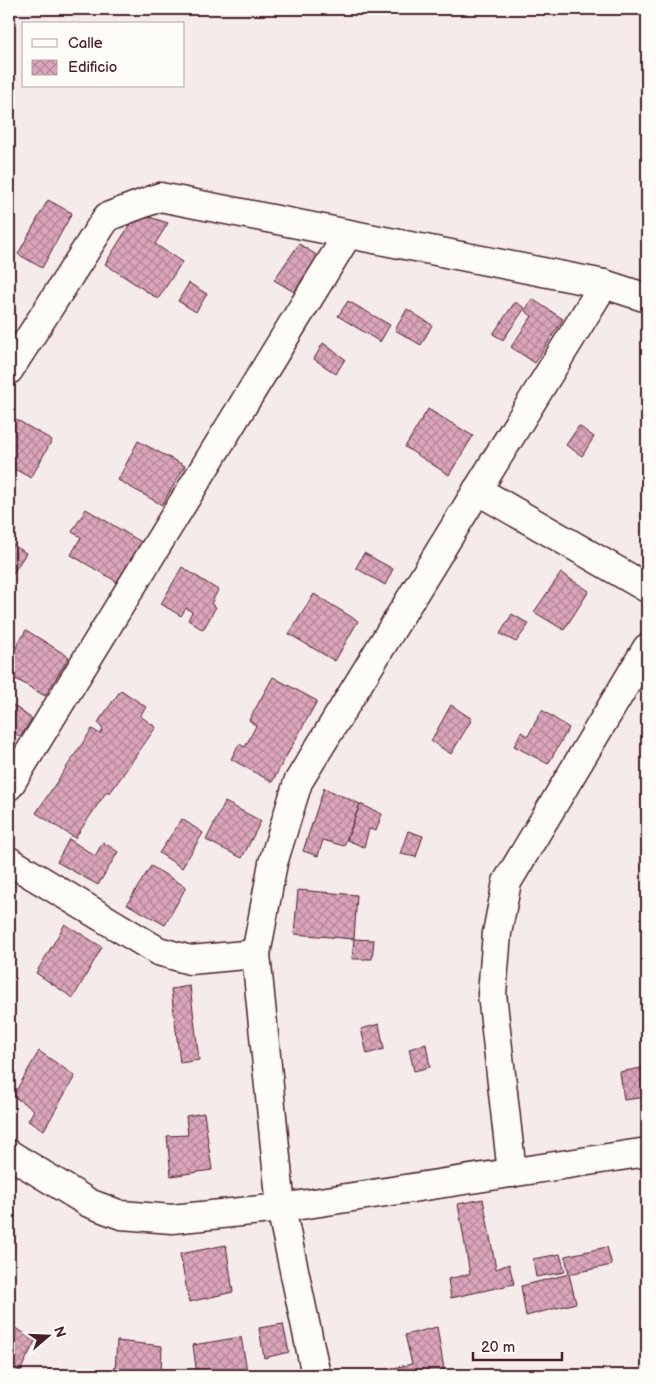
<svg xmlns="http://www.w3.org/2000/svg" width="656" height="1384" viewBox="0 0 656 1384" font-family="'Balsamiq Sans',sans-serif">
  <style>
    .building { fill: url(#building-cross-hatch); stroke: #4a1f2b }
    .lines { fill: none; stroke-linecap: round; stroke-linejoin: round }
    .street-casing { stroke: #4a1f2b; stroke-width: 31 }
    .secondary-casing { stroke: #4a1f2b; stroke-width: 31 }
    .street { stroke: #fdfcf7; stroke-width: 28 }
    .secondary { stroke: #fdfcf7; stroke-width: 28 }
  </style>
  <defs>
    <pattern id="building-cross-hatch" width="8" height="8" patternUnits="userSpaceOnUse" patternTransform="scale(1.25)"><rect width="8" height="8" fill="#dba5bb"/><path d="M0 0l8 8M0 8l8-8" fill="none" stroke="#b48698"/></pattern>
  </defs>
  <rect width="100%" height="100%" fill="#f6ebeb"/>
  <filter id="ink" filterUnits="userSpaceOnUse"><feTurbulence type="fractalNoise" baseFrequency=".02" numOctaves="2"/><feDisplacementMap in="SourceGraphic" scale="10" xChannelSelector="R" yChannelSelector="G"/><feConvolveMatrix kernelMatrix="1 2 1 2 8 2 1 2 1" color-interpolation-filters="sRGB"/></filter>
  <g filter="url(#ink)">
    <g class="building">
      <path d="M48 200 72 213 42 268 18 254Z"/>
      <path d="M149 217 168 223 155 244 182 262 158 299 105 264 131 223Z"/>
      <path d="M299 244 318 256 294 292 274 280Z"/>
      <path d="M189 283 207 294 196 312 178 301Z"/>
      <path d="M532 299 563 319 535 363 511 347 532 316 525 311Z"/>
      <path d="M348 301 390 325 380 342 338 316Z"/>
      <path d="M515 302 525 308 503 340 493 334Z"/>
      <path d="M407 309 432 325 421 345 395 330Z"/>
      <path d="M323 343 345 359 336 374 314 359Z"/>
      <path d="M428 409 473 436 449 475 405 447Z"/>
      <path d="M10 416 52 440 31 478 9 466Z"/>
      <path d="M579 426 594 437 582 456 566 445Z"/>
      <path d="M138 441 185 466 162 505 118 480Z"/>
      <path d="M86 509 143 543 119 583 71 555 81 537 72 532Z"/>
      <path d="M9 542 26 553 9 580Z"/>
      <path d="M364 553 393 569 385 585 356 568Z"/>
      <path d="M182 567 218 590 211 604 216 607 203 630 188 620 192 612 186 608 181 616 161 604Z"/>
      <path d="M561 573 589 591 564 630 534 612Z"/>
      <path d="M314 594 358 621 335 661 289 634Z"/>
      <path d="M512 614 529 624 516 642 500 634Z"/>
      <path d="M26 630 69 657 45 696 9 675V660Z"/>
      <path d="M273 677 317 701 272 782 231 759 239 744 245 747 256 726 249 720Z"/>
      <path d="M121 690 146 707 140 716 156 727 110 793 107 791 75 838 36 813 92 729 100 734 103 730 98 722Z"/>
      <path d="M10 703 32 719 20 737 9 729Z"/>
      <path d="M451 705 472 719 451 754 431 741Z"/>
      <path d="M542 710 569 728 548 764 514 746 521 732 528 736Z"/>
      <path d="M324 788 360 804 344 846 323 840 318 856 303 851Z"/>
      <path d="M225 802 261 821 242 858 206 840Z"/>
      <path d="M360 804 382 814 376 831 369 829 364 847 347 840Z"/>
      <path d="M182 819 203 833 182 868 159 853Z"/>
      <path d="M408 831 423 836 416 857 400 854Z"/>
      <path d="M69 839 95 856 103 842 118 852 98 885 57 862Z"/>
      <path d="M151 866 186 887 165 925 127 904Z"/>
      <path d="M298 890 357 895 354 939 294 934Z"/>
      <path d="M65 924 102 947 73 998 36 973Z"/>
      <path d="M354 939 374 940 372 959H352Z"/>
      <path d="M190 986 199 1060 180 1063 171 989Z"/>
      <path d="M379 1024 384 1049 367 1054 361 1029Z"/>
      <path d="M426 1044 430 1067 414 1071 409 1049Z"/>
      <path d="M39 1051 75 1076 44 1130 28 1121 34 1110 13 1096Z"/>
      <path d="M647 1067V1097L624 1100 620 1072Z"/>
      <path d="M204 1113 212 1170 171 1176 167 1136 188 1135 186 1116Z"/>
      <path d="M483 1199 496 1269 509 1264 514 1284 451 1298 448 1279 470 1274 458 1204Z"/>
      <path d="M226 1245 233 1292 189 1302 180 1254Z"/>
      <path d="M607 1247 612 1265 569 1274 565 1256Z"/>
      <path d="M560 1254 565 1272 536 1277 533 1259Z"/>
      <path d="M569 1274 576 1303 526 1316 521 1286Z"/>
      <path d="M283 1324 289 1352 264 1358 259 1328Z"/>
      <path d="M9 1325 36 1339 18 1375H9Z"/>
      <path d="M437 1327 445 1375H395L393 1368 412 1364 405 1335Z"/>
      <path d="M241 1337 247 1370 218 1375H197L193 1345Z"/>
      <path d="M117 1341 162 1346 161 1374 115 1369Z"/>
      <path d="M108 1370 155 1375H107Z"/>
    </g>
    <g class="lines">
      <defs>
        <g id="street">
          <path d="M9 370 107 217 160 197 604 284 647 298"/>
          <path d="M477 490 647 588"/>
          <path d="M9 786 348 234"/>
          <path d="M9 861 158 951 190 960 256 954"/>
          <path d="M512 1173 492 994 497 933 507 882 647 648"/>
          <path d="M316 1375 281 1208 256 954 273 863 298 782 604 284"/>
        </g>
        <path id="secondary" d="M9 1154 89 1203 121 1215 172 1219 281 1208 647 1152"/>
      </defs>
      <use href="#street" class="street-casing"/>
      <use href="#secondary" class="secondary-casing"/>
      <use href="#street" class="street"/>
      <use href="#secondary" class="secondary"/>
    </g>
  </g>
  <rect width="656" height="1384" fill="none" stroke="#fdfcf7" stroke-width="30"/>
  <rect x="15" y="15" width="626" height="1354" fill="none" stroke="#4a1f2b" stroke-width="2" filter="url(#ink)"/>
  <rect x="22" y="22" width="162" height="65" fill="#fdfcf7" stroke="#b5a4a5"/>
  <rect x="32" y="39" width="25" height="8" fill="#fdfcf7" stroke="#b5a4a5"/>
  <text x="68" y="48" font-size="15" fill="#4a1f2b">Calle</text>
  <rect x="32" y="60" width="25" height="15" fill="url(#building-cross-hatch)" stroke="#b5a4a5"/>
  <text x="68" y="72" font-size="15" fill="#4a1f2b">Edificio</text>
  <g transform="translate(48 1336) rotate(71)" stroke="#fdfcf7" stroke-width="4" paint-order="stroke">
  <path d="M0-4L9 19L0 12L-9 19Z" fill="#4a1f2b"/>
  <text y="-8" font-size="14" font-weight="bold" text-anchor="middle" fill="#4a1f2b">N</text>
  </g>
  <path d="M473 1352v8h89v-8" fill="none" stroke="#4a1f2b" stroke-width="2.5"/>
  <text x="481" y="1352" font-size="15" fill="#4a1f2b" stroke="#fdfcf7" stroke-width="4" paint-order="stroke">20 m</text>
</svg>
